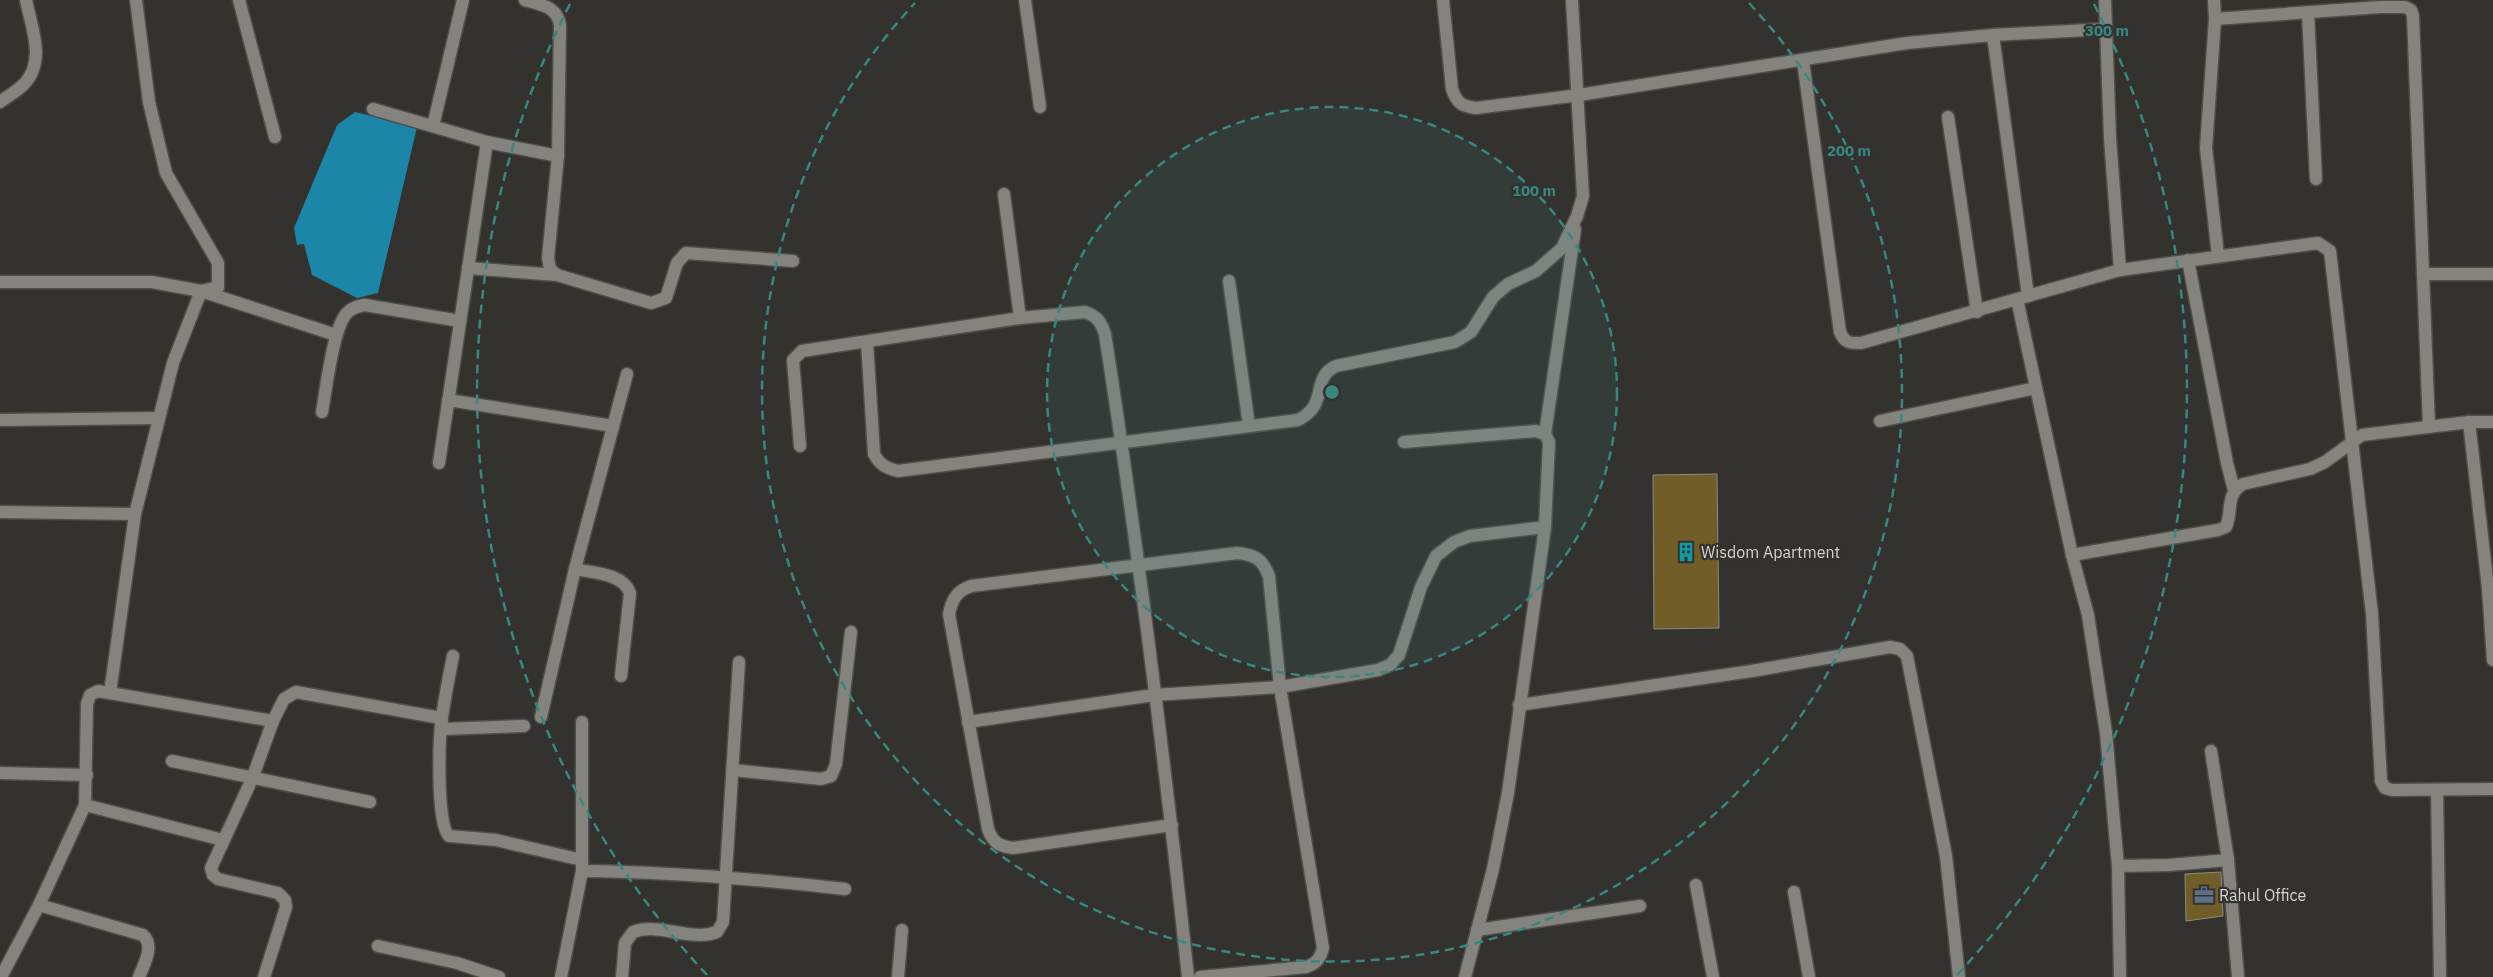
<svg xmlns="http://www.w3.org/2000/svg" width="2493" height="977" viewBox="0 0 2493 977" font-family="'IBM Plex Sans',sans-serif">
  <style>
    .water { fill: #1b86a7 }
    .building { fill: #715d27; stroke: #8d8b87 }
    .lines { fill: none; stroke-linecap: round; stroke-linejoin: round }
    .minor-casing { stroke: #4f4e4a; stroke-width: 15 }
    .minor { stroke: #85837e; stroke-width: 12 }
    .ring { fill: none; stroke: #368881; stroke-width: 2.5; stroke-dasharray: 9 6 }
    .labels { text-anchor: middle; stroke-width: 4.5; stroke-linejoin: round; paint-order: stroke }
    .poi-label { font-size: 16px; fill: #d3d2cf; stroke: #33322e; text-anchor: start }
    .centre { fill: #368881; stroke: #33322e; stroke-width: 2.5 }
    .ring-label { font-size: 15px; text-anchor: middle; font-weight: bold; fill: #368881; stroke: #33322e; stroke-width: 4.5; stroke-linejoin: round; paint-order: stroke }
  </style>
  <rect width="100%" height="100%" fill="#33322e"/>
  <path class="water" d="M355 112 417 127 378 293 357 298 312 275 304 244 297 245 294 228 337 125Z"/>
  <g class="building">
    <path d="M1717 474 1719 628 1654 629 1653 475Z"/>
    <path d="M2221 872 2223 916 2186 921 2185 874Z"/>
  </g>
  <g class="lines">
    <defs>
      <g id="minor">
        <path d="M136 0 149 102 166 173 218 263V287L201 291"/>
        <path d="M239 0 275 137"/>
        <path d="M525 0C541 5 557 6 560 25L558 156 548 258 550 269 557 275 651 303 666 298 677 263 686 253 793 261"/>
        <path d="M1025 0 1040 107"/>
        <path d="M1443 0 1452 89C1457 103 1461 106 1476 108L1579 95 1907 43 1993 35 2106 29"/>
        <path d="M2105 0 2110 138 2120 270"/>
        <path d="M2214 0 2215 19 2206 148 2218 256"/>
        <path d="M2308 13 2316 179"/>
        <path d="M2215 19 2380 7H2405L2411 10 2413 16 2429 427"/>
        <path d="M1993 35 2028 296"/>
        <path d="M1803 61 1840 332C1845 343 1849 343 1861 343L2120 270 2318 243 2330 251 2372 614 2381 781 2385 788 2392 790 2493 789"/>
        <path d="M0 102C8 96 19 90 25 83 46 60 31 26 26 0"/>
        <path d="M373 109 487 142 558 156"/>
        <path d="M1948 117 1977 312"/>
        <path d="M433 126 463 0"/>
        <path d="M1004 194 1020 318"/>
        <path d="M2188 260 2227 463 2234 490"/>
        <path d="M468 268 557 275"/>
        <path d="M2423 274H2493"/>
        <path d="M1229 281 1249 426"/>
        <path d="M0 282H152L201 291 336 335"/>
        <path d="M2017 299 2072 555 2088 615 2106 733 2118 866 2120 977"/>
        <path d="M867 342 874 454C880 465 886 468 898 471L1298 420C1330 404 1310 378 1336 366L1455 342 1471 332 1493 297 1508 284 1536 271 1562 248 1577 216 1583 196 1572 0"/>
        <path d="M448 400 613 426"/>
        <path d="M322 412C326 391 333 325 348 312 353 307 359 306 365 305L460 321"/>
        <path d="M0 420 158 418"/>
        <path d="M1880 421 2036 388"/>
        <path d="M2469 422 2488 588 2493 660"/>
        <path d="M1545 434 1575 229"/>
        <path d="M1404 442 1536 431 1545 434 1549 442 1545 527 1508 793 1493 869 1465 977"/>
        <path d="M800 446 793 360 802 351 1020 318 1085 312C1097 316 1101 322 1105 334 1138 547 1165 762 1188 977"/>
        <path d="M439 463 487 142"/>
        <path d="M0 512 135 514"/>
        <path d="M2072 555 2218 530 2226 527C2233 510 2225 495 2243 484L2310 469 2325 462 2362 435 2469 422H2493"/>
        <path d="M575 569C593 573 623 573 630 593L621 676"/>
        <path d="M453 656C449 676 445 697 442 717 439 736 436 824 449 836L496 840 582 860"/>
        <path d="M110 693 135 514 173 363 201 291"/>
        <path d="M1519 705 1752 671 1890 647 1900 649 1907 656 1946 856 1959 977"/>
        <path d="M541 717 575 569 627 374"/>
        <path d="M968 722 1154 695 1280 687 1378 670 1390 665 1399 655 1421 587 1436 556 1454 542 1470 536 1545 527"/>
        <path d="M2211 751 2228 860 2238 977"/>
        <path d="M172 761 370 802"/>
        <path d="M733 770 821 779 831 776 836 764 851 632"/>
        <path d="M0 773 87 775"/>
        <path d="M2437 790 2440 977"/>
        <path d="M85 805 223 840"/>
        <path d="M1172 825 1013 848C999 846 993 843 988 829L949 614C952 599 957 591 971 586L1237 553C1256 555 1262 559 1269 576L1280 687 1323 948C1320 959 1317 963 1306 967L1200 977"/>
        <path d="M2118 866 2169 865 2228 860"/>
        <path d="M582 871C670 872 757 879 845 889"/>
        <path d="M1696 885 1713 977"/>
        <path d="M1794 892 1809 977"/>
        <path d="M39 905 143 935C155 946 144 964 139 977"/>
        <path d="M1477 930 1640 906"/>
        <path d="M378 946 457 963 499 977"/>
        <path d="M1 977 39 905 85 805 87 704 90 695 98 691 273 721"/>
        <path d="M264 977 286 907 285 900 278 893 218 879 213 875 211 868 252 779 273 721 284 699 296 692 441 718 443 729 524 726"/>
        <path d="M561 977 582 871V722"/>
        <path d="M622 977 625 943 633 932C660 922 690 942 717 932L723 922 739 662"/>
        <path d="M898 977 902 930"/>
      </g>
    </defs>
    <use href="#minor" class="minor-casing"/>
    <use href="#minor" class="minor"/>
  </g>
  <circle cx="1332" cy="392" r="285" fill="#368881" fill-opacity=".12"/>
  <g class="ring">
    <circle cx="1332" cy="392" r="285"/>
    <path d="M1749 3A570 570 0 1 1 915 3"/>
    <path d="M707 975A855 855 0 0 1 570 4M2094 4A855 855 0 0 1 1957 975"/>
  </g>
  <defs>
    <symbol id="building-bare" viewBox="-9 -9 18 18"><path d="M-4-6H4V6H1V3H-1V6H-4ZM-2.5-4.3h1.7v1.8h-1.7ZM.8-4.3h1.7v1.8H.8ZM-2.5-1h1.7V.8h-1.7ZM.8-1h1.7V.8H.8Z" fill="#0f9aa8" stroke="#33322e" stroke-width="2.5" paint-order="stroke"/></symbol>
    <symbol id="office-bare" viewBox="-9 -9 18 18"><path d="M-6-3h4V-5.5h4V-3h4V5H-6ZM-1-4.5V-3h2v-1.5ZM-6 0V1H6V0Z" fill="#5c6f8a" stroke="#33322e" stroke-width="2.5" paint-order="stroke"/></symbol>
  </defs>
  <g fill-rule="evenodd">
    <use href="#building-bare" x="1672" y="538" width="28" height="28"/>
    <use href="#office-bare" x="2190" y="881" width="28" height="28"/>
  </g>
  <g class="labels">
    <g class="poi-label">
      <text x="1701" y="558">Wisdom Apartment</text>
      <text x="2219" y="901">Rahul Office</text>
    </g>
  </g>
  <circle cx="1332" cy="392" r="8" class="centre"/>
  <g class="ring-label">
    <text x="2107" y="36">300 m</text>
    <text x="1849" y="156">200 m</text>
    <text x="1534" y="196">100 m</text>
  </g>
</svg>
